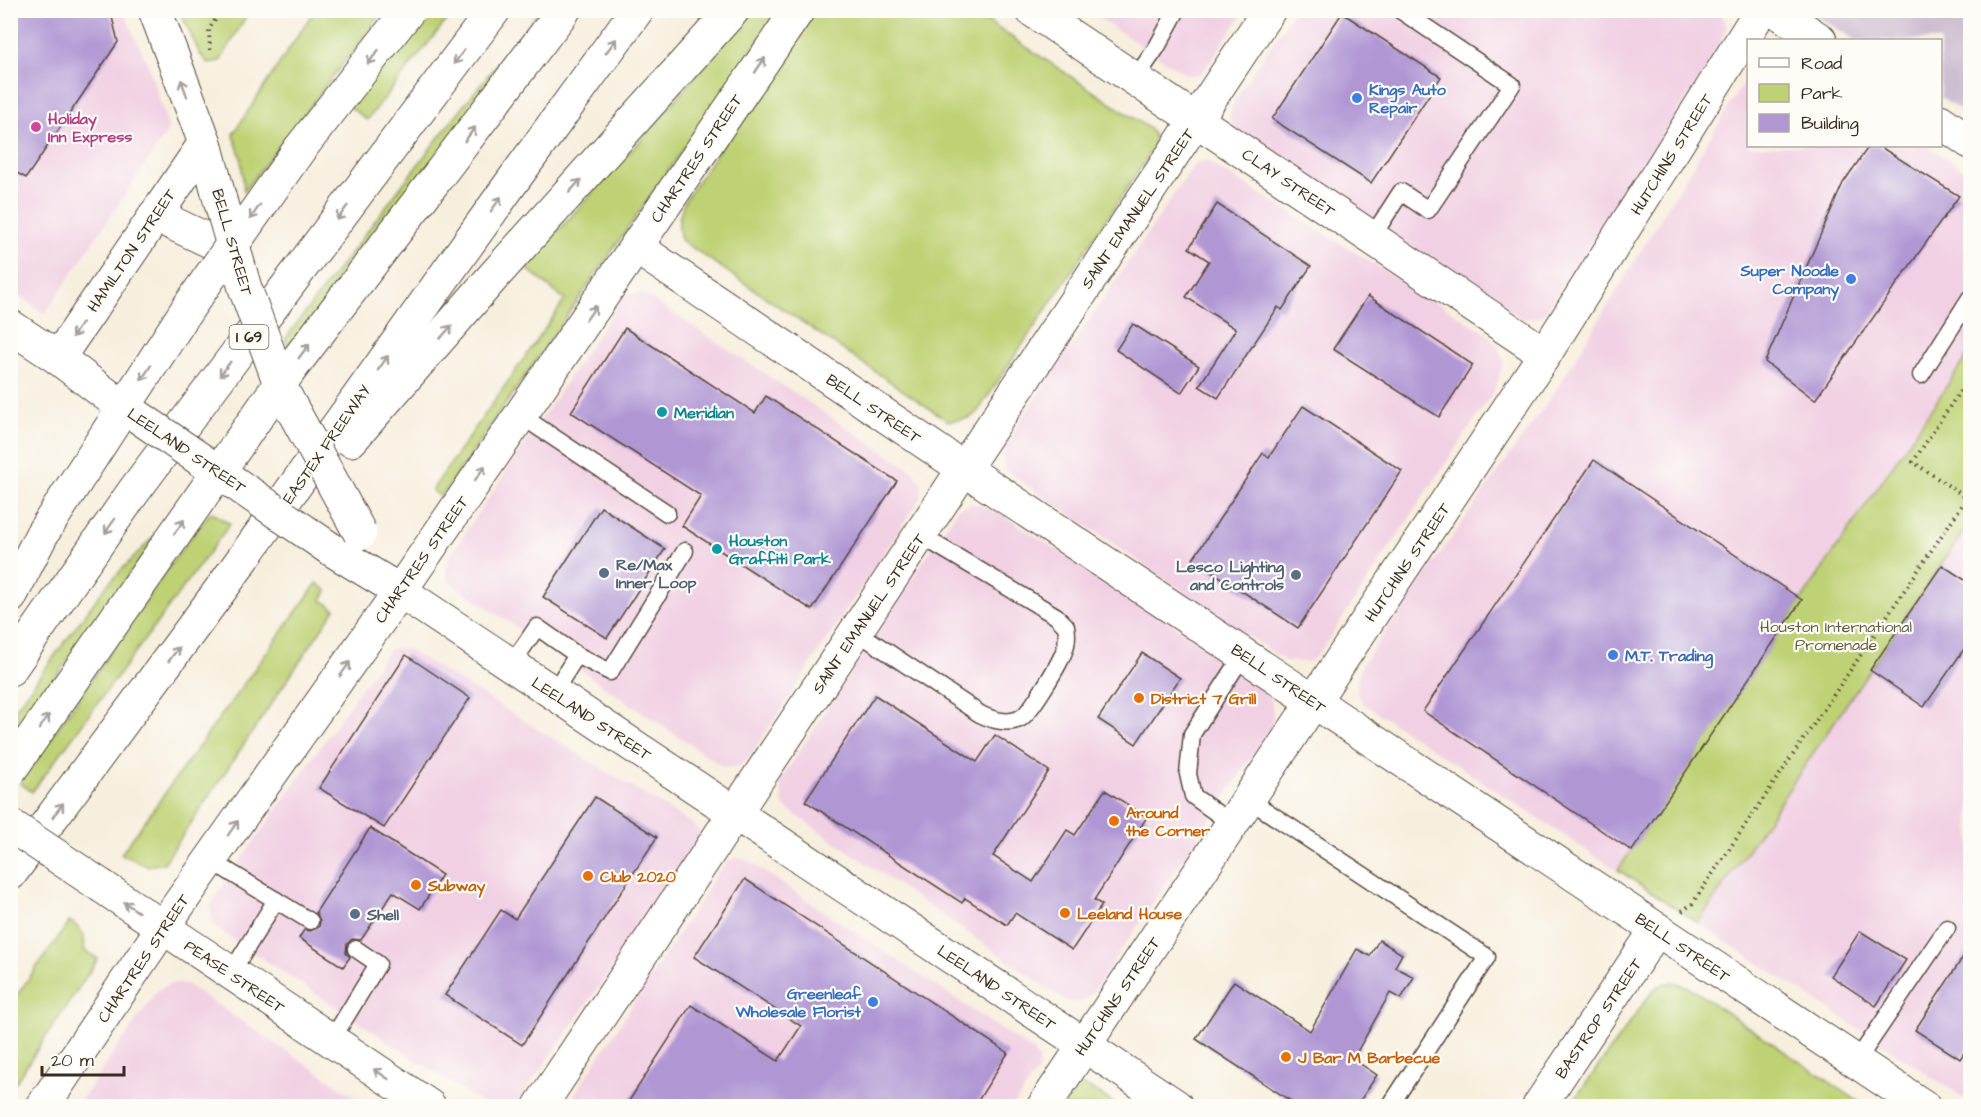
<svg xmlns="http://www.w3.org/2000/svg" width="1981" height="1117" viewBox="0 0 1981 1117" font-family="'Architects Daughter',sans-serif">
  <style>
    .built { fill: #f1d0e3 }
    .industrial { fill: #cebed1 }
    .green { fill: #bed275; stroke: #7c7e4a; stroke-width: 1.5 }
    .building { fill: #b097d4 }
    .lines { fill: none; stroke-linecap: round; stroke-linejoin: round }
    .service-casing { stroke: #57483b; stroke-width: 19 }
    .minor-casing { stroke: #57483b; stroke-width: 35 }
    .tertiary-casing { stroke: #57483b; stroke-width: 35 }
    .secondary-casing { stroke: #57483b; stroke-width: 35 }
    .motorway-casing { stroke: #57483b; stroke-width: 35 }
    .path { stroke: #57483b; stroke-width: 4; stroke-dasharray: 1.5 4.5; stroke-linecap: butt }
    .service { stroke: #fff; stroke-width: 16 }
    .minor { stroke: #fff; stroke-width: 33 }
    .tertiary { stroke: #fff; stroke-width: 33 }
    .secondary { stroke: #fff; stroke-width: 33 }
    .motorway { stroke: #fff; stroke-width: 33 }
    .tertiary-bridge-casing { stroke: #57483b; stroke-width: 35; stroke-linecap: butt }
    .motorway-bridge-casing { stroke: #57483b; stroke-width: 35; stroke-linecap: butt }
    .tertiary-bridge { stroke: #fff; stroke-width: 33 }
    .motorway-bridge { stroke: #fff; stroke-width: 33 }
    .oneway { stroke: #a79f9a }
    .shop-dot { fill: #3f7fe0; stroke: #fdfcf7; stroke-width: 2 }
    .hotel-dot { fill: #d1479c; stroke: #fdfcf7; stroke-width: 2 }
    .culture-dot { fill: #0f9aa8; stroke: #fdfcf7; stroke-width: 2 }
    .service-dot { fill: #5c6f8a; stroke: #fdfcf7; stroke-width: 2 }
    .food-dot { fill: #e8710a; stroke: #fdfcf7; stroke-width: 2 }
    .labels { text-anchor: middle; stroke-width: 4.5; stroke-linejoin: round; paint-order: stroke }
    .shield { fill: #fdfcf7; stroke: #75695f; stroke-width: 1.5 }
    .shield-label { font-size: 15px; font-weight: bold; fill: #3b2a1e }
    .shop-label { font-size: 16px; font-weight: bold; fill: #366cbe; stroke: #fdfcf7; text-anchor: start }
    .hotel-label { font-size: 16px; font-weight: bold; fill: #b23c85; stroke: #fdfcf7; text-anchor: start }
    .street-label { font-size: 16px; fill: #3b2a1e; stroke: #fdfcf7 }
    .culture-label { font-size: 16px; font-weight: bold; fill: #0d838f; stroke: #fdfcf7; text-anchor: start }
    .service-label { font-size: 16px; font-weight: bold; fill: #4e5e75; stroke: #fdfcf7; text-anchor: start }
    .park-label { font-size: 16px; fill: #625c38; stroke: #fdfcf7 }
    .food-label { font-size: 16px; font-weight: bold; fill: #c56008; stroke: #fdfcf7; text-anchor: start }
  </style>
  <rect width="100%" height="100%" fill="#fdfcf7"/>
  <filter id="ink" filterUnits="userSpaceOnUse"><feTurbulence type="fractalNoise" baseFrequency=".0167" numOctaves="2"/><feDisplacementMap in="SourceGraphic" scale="12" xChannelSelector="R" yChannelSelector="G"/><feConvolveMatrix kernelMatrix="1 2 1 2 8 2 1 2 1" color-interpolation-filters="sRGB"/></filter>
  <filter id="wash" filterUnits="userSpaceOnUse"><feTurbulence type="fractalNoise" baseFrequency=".008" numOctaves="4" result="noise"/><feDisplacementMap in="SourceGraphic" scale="24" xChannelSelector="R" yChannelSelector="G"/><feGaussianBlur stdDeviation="1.35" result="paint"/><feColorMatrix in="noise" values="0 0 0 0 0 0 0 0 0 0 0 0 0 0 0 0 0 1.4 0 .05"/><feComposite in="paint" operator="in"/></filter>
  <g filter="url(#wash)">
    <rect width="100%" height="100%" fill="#f7efde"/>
    <g class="built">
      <path d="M1720 10 1727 26 1714 58 1543 315 1534 318 1523 320 1234 130 1229 117 1235 99 1294 11Z"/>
      <path d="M10 11H123L149 67 169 129 45 314 11 290Z"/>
      <path d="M1088 11H1244L1205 69 1201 73 1194 75 1185 74Z"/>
      <path d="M1748 75V146H1928L1970 174V1102L1364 704 1357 693V679L1362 665 1558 387Z"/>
      <path d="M1202 162H1208L1488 334 1497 346 1504 362 1494 391 1318 655 1309 662 1285 661 1005 470 1003 456 1007 441 1194 165Z"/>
      <path d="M634 293H642L913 471 922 484 921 497 749 758 739 766 730 768 722 766 448 581 446 569 450 556 622 298Z"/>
      <path d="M973 503 995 510 1257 679 1270 696 1273 710 1272 727 1093 992 1082 1002H1068L783 806 780 781 958 508Z"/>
      <path d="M397 648 407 649 689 822 696 827 700 835 699 844 515 1106H486L216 928 212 919 210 908 215 897 382 659 389 650Z"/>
      <path d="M737 858 747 860 1032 1050 1039 1060 1038 1071 1013 1106H567L719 871 727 862Z"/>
      <path d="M170 983 186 984 369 1106H77L157 991Z"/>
    </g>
    <path class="industrial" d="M1809 11H1970V117L1941 97 1940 40H1855Z"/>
    <g class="green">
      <path d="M180 11H249L221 60 216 63H208L200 54Z"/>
      <path d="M314 11H384L244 191 241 158 233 134Z"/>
      <path d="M423 11H454L367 120 349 106Z"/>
      <path d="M539 11H550L290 349 285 339 442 133Z"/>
      <path d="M750 11H779L441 497 432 490 565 300 525 267 656 123Z"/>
      <path d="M813 11H972L1150 129 1155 138 1153 149 1146 160 978 411 970 418 948 421 681 240C677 224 679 215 685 200Z"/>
      <path d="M1970 352V522L1698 923 1618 870Z"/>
      <path d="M211 512 230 524 32 792 20 783 176 557Z"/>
      <path d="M165 525 11 739V715L106 586Z"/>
      <path d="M317 583 327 591 322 600 335 609 164 863 147 866 121 854Z"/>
      <path d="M70 921C83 931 86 933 84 950L98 959 11 1089V1003Z"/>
      <path d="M1673 982 1689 987 1865 1106H1570L1653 990 1663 984Z"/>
      <path d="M1081 1086 1092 1089 1118 1106H1058L1072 1087Z"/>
    </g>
    <g id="blocks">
      <g class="building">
        <path d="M10 10H103L112 17 118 42 26 178 10 169Z"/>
        <path d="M1342 13 1441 77 1371 183 1272 119Z"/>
        <path d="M1869 146H1879L1959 196 1815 400 1765 362 1843 183Z"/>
        <path d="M1217 204 1311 266 1282 310 1278 307 1218 398 1199 386 1236 329 1186 297 1209 261 1189 248Z"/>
        <path d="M1368 296 1473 365 1439 417 1333 349Z"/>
        <path d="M1133 324 1199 366 1181 393 1116 350Z"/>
        <path d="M625 328 755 413 766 396 897 481 812 610 682 526 701 496 571 412Z"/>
        <path d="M1303 406 1402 471 1298 628 1193 559 1263 453 1269 457Z"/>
        <path d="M1594 460 1802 600 1632 851 1423 711Z"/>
        <path d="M601 507 665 549 607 638 543 597Z"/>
        <path d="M1942 565 1971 584V639L1924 707 1870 670Z"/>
        <path d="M1142 653 1180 678 1136 744 1098 719Z"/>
        <path d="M406 655 470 698 384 828 319 788Z"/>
        <path d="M875 695 977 762 995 735 1049 771 993 856 1033 882 1067 830 1075 835 1105 790 1147 817 1094 900 1102 905 1072 950 1015 913 1007 925 965 898 962 903 805 801Z"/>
        <path d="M595 797 657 837 522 1045 445 995 501 910 515 919Z"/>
        <path d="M370 828 442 875 420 909 393 892 361 940 352 939 347 944 346 953 350 957 343 967 299 938 304 930 310 931 319 927 320 921 316 912Z"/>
        <path d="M745 879 1008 1053 974 1107H625L691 1005 778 1061 801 1026 694 957Z"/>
        <path d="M1860 931 1906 960 1876 1006 1831 976Z"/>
        <path d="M1379 940 1402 954 1395 967 1414 977 1401 999 1390 993 1353 1059 1377 1075 1356 1107H1300L1196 1039 1234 981 1310 1031 1357 949 1370 956Z"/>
        <path d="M1971 945V1042L1960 1059 1915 1030Z"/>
      </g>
    </g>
  </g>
  <g filter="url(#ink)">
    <use href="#blocks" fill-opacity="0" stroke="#57483b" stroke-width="1.5"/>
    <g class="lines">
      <defs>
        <g id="service">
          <path d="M1135 79 1157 47 1177 10"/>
          <path d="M1372 237 1401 192 1428 210 1512 85 1400 10"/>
          <path d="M1921 375 1970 298"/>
          <path d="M520 415 667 513"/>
          <path d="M856 631 980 714C992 720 1009 725 1021 718 1031 712 1058 666 1063 654 1067 645 1068 636 1066 626L1056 616 920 535"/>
          <path d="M577 655 610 672 685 551"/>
          <path d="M511 665 537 627 577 655 553 693"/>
          <path d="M1248 799 1487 957 1390 1106"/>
          <path d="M1232 824 1193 796 1188 774 1192 734 1244 654"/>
          <path d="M210 860 310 921"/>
          <path d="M231 973 276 900"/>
          <path d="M331 1041 378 964 356 949"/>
          <path d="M1856 1062 1947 928"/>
        </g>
        <g id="minor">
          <path d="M1032 10 1545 354"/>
          <path d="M636 247 1000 493 1923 1106"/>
          <path d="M1044 1106 1545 354 1761 10"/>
          <path d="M1539 1106 1657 929"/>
        </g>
        <g id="tertiary">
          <path d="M155 10 205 143 220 200"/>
          <path d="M155 215 235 253"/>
          <path d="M10 326 58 358 111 398"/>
          <path d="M58 358 205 143"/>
          <path d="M329 548 400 591"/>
          <path d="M103 887 429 1106"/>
          <path d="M43 1106 163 927 400 591 798 10"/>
          <path d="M540 1106 1269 10"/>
        </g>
        <g id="secondary">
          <path d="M1775 10 1820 40"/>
          <path d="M1940 121 1970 142"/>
          <path d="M400 591 1176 1106"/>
        </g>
        <g id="motorway">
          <path d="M435 180 564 10"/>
          <path d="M351 440 493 277 733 10"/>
          <path d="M10 597 42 534"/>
          <path d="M10 669 134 491 494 10"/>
          <path d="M10 874 227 581 509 186 637 10"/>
        </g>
      </defs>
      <use href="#service" class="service-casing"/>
      <use href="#minor" class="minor-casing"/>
      <use href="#tertiary" class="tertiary-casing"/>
      <use href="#secondary" class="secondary-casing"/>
      <use href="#motorway" class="motorway-casing"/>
      <g class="path">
        <path d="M210 50 209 30 221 10"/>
        <path d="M1970 376 1913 462 1967 498 1970 492"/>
        <path d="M1682 911 1692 904 1967 498"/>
      </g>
      <use href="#service" class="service"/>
      <use href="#minor" class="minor"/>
      <use href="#tertiary" class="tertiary"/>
      <use href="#secondary" class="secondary"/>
      <use href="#motorway" class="motorway"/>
      <defs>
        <g id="tertiary-bridge">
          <path d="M220 200 245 288 283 392 360 533"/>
          <path d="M111 398 329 548"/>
          <path d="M10 825 103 887"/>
        </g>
        <g id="motorway-bridge">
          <path d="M42 534 188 308 299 150 409 10"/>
          <path d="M10 770 289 371 435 180"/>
        </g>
      </defs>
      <use href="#tertiary-bridge" class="tertiary-bridge-casing"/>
      <use href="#motorway-bridge" class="motorway-bridge-casing"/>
      <use href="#tertiary-bridge" class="tertiary-bridge"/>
      <use href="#motorway-bridge" class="motorway-bridge"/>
    </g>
    <defs><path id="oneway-shaft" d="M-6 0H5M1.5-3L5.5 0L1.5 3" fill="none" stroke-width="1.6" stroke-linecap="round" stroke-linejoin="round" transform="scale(1.5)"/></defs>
    <g class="oneway">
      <use href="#oneway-shaft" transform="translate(611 46) rotate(-54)"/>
      <use href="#oneway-shaft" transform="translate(373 57) rotate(128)"/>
      <use href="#oneway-shaft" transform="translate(459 57) rotate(127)"/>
      <use href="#oneway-shaft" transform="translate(760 65) rotate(-56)"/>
      <use href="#oneway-shaft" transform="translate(184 88) rotate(-110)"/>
      <use href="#oneway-shaft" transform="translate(470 134) rotate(-53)"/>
      <use href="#oneway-shaft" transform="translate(575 186) rotate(-48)"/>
      <use href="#oneway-shaft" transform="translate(496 204) rotate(-55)"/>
      <use href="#oneway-shaft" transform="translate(255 212) rotate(125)"/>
      <use href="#oneway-shaft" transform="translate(342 213) rotate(127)"/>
      <use href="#oneway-shaft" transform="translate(591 313) rotate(-55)"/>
      <use href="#oneway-shaft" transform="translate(77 330) rotate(124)"/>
      <use href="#oneway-shaft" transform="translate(446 332) rotate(-49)"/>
      <use href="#oneway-shaft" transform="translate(304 351) rotate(-53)"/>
      <use href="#oneway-shaft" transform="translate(383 363) rotate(-55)"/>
      <use href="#oneway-shaft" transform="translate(225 369) rotate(127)"/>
      <use href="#oneway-shaft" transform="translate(146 373) rotate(123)"/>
      <use href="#oneway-shaft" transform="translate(480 473) rotate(-55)"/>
      <use href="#oneway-shaft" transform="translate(110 526) rotate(125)"/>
      <use href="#oneway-shaft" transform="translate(179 527) rotate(-55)"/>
      <use href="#oneway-shaft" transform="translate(174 654) rotate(-53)"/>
      <use href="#oneway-shaft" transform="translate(345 669) rotate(-55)"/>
      <use href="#oneway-shaft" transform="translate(44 722) rotate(-55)"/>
      <use href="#oneway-shaft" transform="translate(58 810) rotate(-53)"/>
      <use href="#oneway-shaft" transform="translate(233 828) rotate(-55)"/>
      <use href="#oneway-shaft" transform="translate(131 907) rotate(-146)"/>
      <use href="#oneway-shaft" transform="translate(381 1074) rotate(-146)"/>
    </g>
  </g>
  <g class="shop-dot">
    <circle cx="1357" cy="98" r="6"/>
    <circle cx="1851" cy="279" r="6"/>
    <circle cx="1613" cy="655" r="6"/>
    <circle cx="873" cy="1002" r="6"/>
  </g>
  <circle class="hotel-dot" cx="36" cy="127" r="6"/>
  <g class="culture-dot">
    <circle cx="662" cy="412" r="6"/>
    <circle cx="717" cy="549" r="6"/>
  </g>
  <g class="service-dot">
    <circle cx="604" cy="573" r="6"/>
    <circle cx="1296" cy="575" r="6"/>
    <circle cx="355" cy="914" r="6"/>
  </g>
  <g class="food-dot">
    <circle cx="1139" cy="698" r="6"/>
    <circle cx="1114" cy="821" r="6"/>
    <circle cx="588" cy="876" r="6"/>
    <circle cx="416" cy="885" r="6"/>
    <circle cx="1065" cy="913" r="6"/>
    <circle cx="1286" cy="1057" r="6"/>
  </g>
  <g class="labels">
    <rect class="shield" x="229.5" y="325" width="39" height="24" rx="4.5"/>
    <g class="shield-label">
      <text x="249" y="342">I 69</text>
    </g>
    <g class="shop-label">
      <text x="1369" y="95">Kings Auto<tspan x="1369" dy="18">Repair</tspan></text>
      <text x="1839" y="276" text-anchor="end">Super Noodle<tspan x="1839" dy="18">Company</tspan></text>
      <text x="1625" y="661">M.T. Trading</text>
      <text x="861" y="999" text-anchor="end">Greenleaf<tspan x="861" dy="18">Wholesale Florist</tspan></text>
    </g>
    <g class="hotel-label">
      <text x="48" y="124">Holiday<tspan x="48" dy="18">Inn Express</tspan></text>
    </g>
    <g class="street-label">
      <text transform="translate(1671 154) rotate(-58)" y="6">HUTCHINS STREET</text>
      <text transform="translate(696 158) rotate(-56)" y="6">CHARTRES STREET</text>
      <text transform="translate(1289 182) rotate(34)" y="6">CLAY STREET</text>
      <text transform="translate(1137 208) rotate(-56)" y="6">SAINT EMANUEL STREET</text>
      <text transform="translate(233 242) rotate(74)" y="6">BELL STREET</text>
      <text transform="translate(131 250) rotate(-56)" y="6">HAMILTON STREET</text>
      <text transform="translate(874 408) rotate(34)" y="6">BELL STREET</text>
      <text transform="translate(326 444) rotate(-55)" y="6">EASTEX FREEWAY</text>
      <text transform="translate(187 450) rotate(34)" y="6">LEELAND STREET</text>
      <text transform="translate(421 559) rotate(-55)" y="6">CHARTRES STREET</text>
      <text transform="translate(1407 562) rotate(-56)" y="6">HUTCHINS STREET</text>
      <text transform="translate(868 613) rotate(-56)" y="6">SAINT EMANUEL STREET</text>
      <text transform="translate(1279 678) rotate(34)" y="6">BELL STREET</text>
      <text transform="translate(592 718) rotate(33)" y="6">LEELAND STREET</text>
      <text transform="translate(1683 947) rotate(34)" y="6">BELL STREET</text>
      <text transform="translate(143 958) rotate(-56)" y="6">CHARTRES STREET</text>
      <text transform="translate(235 976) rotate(34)" y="6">PEASE STREET</text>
      <text transform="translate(997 987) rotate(34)" y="6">LEELAND STREET</text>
      <text transform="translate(1117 996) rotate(-56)" y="6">HUTCHINS STREET</text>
      <text transform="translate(1598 1018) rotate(-56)" y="6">BASTROP STREET</text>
    </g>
    <g class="culture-label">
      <text x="674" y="418">Meridian</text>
      <text x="729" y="546">Houston<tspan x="729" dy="18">Graffiti Park</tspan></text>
    </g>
    <g class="service-label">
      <text x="616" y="570">Re/Max<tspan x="616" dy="18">Inner Loop</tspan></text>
      <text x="1284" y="572" text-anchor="end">Lesco Lighting<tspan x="1284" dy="18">and Controls</tspan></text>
      <text x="367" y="920">Shell</text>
    </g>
    <g class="park-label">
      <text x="1836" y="632">Houston International<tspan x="1836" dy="18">Promenade</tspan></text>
    </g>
    <g class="food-label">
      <text x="1151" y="704">District 7 Grill</text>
      <text x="1126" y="818">Around<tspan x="1126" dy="18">the Corner</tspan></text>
      <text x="600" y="882">Club 2020</text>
      <text x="428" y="891">Subway</text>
      <text x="1077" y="919">Leeland House</text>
      <text x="1298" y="1063">J Bar M Barbecue</text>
    </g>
  </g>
  <rect width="1981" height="1117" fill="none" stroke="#fdfcf7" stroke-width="36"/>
  <rect x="1747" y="39" width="195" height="108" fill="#fdfcf7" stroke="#afa8a0" stroke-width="1.5"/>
  <rect x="1759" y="58" width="30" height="9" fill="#ffffff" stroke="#afa8a0" stroke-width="1.5"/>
  <text x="1801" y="69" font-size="18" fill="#3b2a1e">Road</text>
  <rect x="1759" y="84" width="30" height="18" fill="#bed275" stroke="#afa8a0" stroke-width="1.5"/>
  <text x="1801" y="99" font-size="18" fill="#3b2a1e">Park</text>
  <rect x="1759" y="114" width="30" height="18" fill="#b097d4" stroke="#afa8a0" stroke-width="1.5"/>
  <text x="1801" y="129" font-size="18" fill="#3b2a1e">Building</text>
  <path d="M42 1066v9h82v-9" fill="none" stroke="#3b2a1e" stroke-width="3"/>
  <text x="51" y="1066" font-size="18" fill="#3b2a1e" stroke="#fdfcf7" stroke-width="4.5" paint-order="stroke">20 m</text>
</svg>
